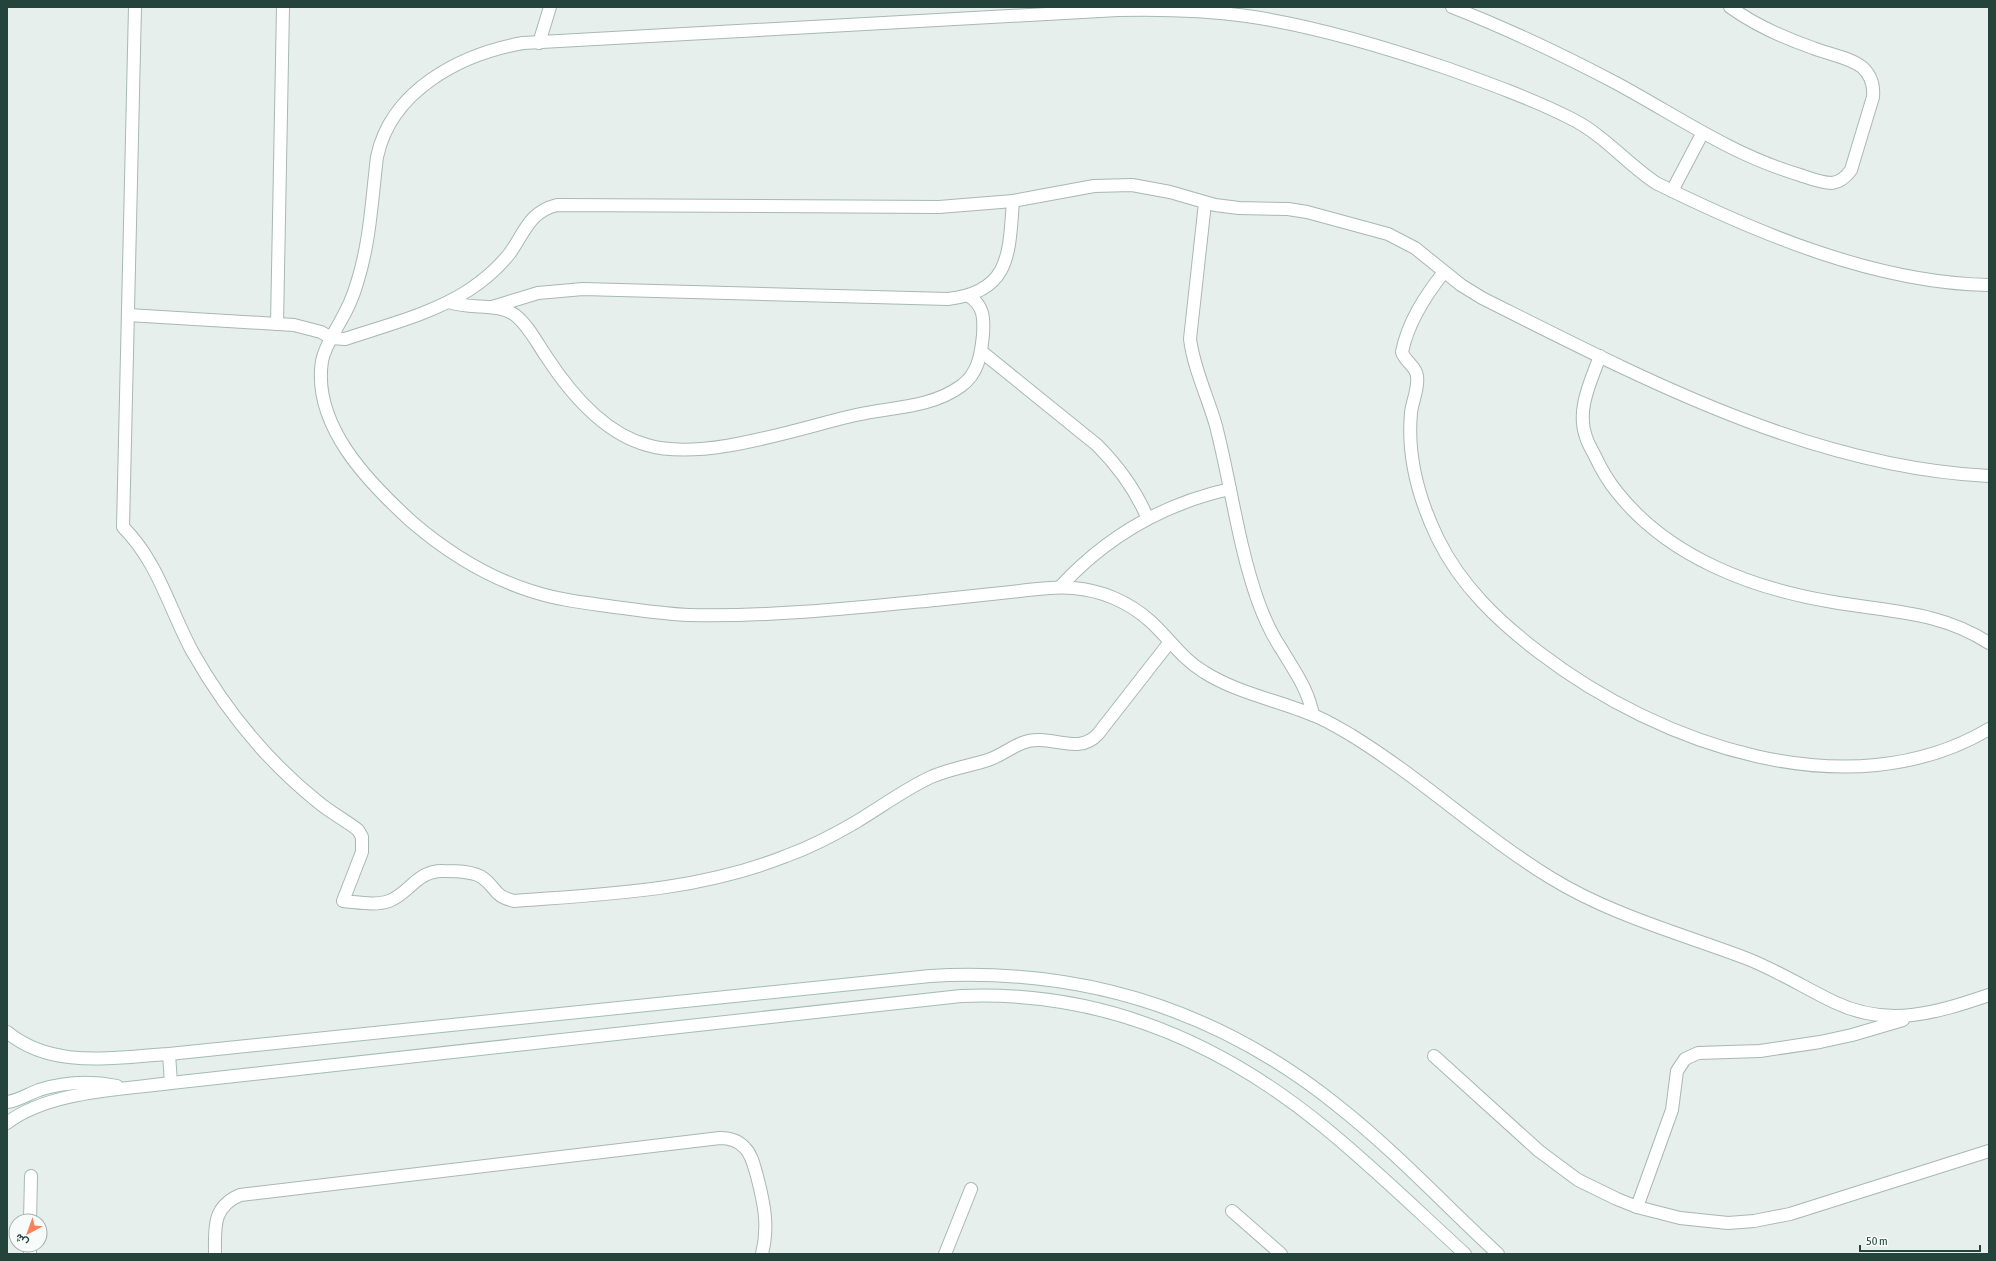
<svg xmlns="http://www.w3.org/2000/svg" width="1996" height="1261" viewBox="0 0 1996 1261" font-family="'Asap Condensed',Vazirmatn,sans-serif">
  <style>
    .lines { fill: none; stroke-linecap: round; stroke-linejoin: round }
    .street-casing { stroke: #a8b8b3; stroke-width: 14 }
    .secondary-casing { stroke: #a3bcb4; stroke-width: 14 }
    .street { stroke: #fff; stroke-width: 12 }
    .secondary { stroke: #fff; stroke-width: 12 }
  </style>
  <rect width="100%" height="100%" fill="#e6efeb"/>
  <g class="lines">
    <defs>
      <g id="street">
        <path d="M135 7 123 527C158 562 169 608 192 651 224 708 267 761 318 802 330 812 345 820 358 830L362 837V852L343 901C357 902 375 906 389 901 410 893 417 870 444 871 455 871 474 871 483 878 497 888 493 896 514 901 607 894 698 891 786 856 811 847 834 835 856 822 881 807 905 789 931 777 949 769 969 766 988 760 1000 756 1010 748 1022 743 1050 732 1077 757 1098 734L1169 643"/>
        <path d="M1452 7C1508 29 1563 55 1616 83 1679 117 1730 154 1800 175 1809 178 1821 183 1832 183 1841 182 1846 177 1851 170L1873 97C1874 86 1871 75 1862 67 1849 57 1828 54 1813 48 1784 38 1755 25 1730 7"/>
        <path d="M539 43 550 7"/>
        <path d="M1672 191 1702 134"/>
        <path d="M1205 203 1190 339C1194 370 1208 397 1216 426 1231 484 1238 545 1258 601 1264 618 1272 635 1282 650 1295 672 1308 689 1313 715"/>
        <path d="M1444 272C1425 296 1408 322 1402 352 1405 362 1416 366 1417 376 1419 388 1412 402 1411 413 1407 456 1419 500 1438 539 1461 586 1499 622 1540 653 1659 744 1849 812 1989 729"/>
        <path d="M1989 285C1875 283 1757 233 1656 183 1626 163 1603 134 1570 118 1530 98 1488 83 1446 68 1382 46 1315 26 1247 16 1204 10 1161 9 1118 10L523 43C461 54 391 90 377 157 372 198 370 243 357 283 353 297 347 310 340 322 333 335 325 346 322 361 312 425 368 482 412 522 447 552 487 577 531 591 558 600 587 603 615 607 640 610 665 614 689 615 771 617 854 608 935 600 963 597 991 594 1020 591 1037 589 1055 586 1073 588 1101 590 1129 602 1150 621 1169 638 1182 659 1204 672 1237 693 1277 700 1313 715 1326 720 1339 728 1351 735 1421 778 1481 835 1551 878 1611 915 1682 934 1748 959 1778 971 1805 988 1834 1002 1888 1028 1936 1013 1989 995"/>
        <path d="M449 302C471 310 497 302 515 315 528 325 537 343 546 356 570 393 603 433 647 445 704 462 798 428 856 415 891 407 931 408 961 386 978 374 981 355 983 335 984 318 984 306 969 296"/>
        <path d="M492 307 538 293 583 289 948 299C1011 292 1009 253 1013 201"/>
        <path d="M128 315 294 325 321 332 331 338 345 339C387 325 432 314 469 290 484 280 499 267 510 253 525 232 529 212 557 205L939 207 1013 201 1094 186 1132 185 1170 192 1215 205 1239 208 1288 209 1307 212 1388 234 1415 248 1461 285 1482 298C1640 377 1809 467 1989 476"/>
        <path d="M277 324 283 7"/>
        <path d="M982 352 1097 445C1119 467 1135 489 1147 517"/>
        <path d="M1600 356C1591 381 1576 410 1586 437 1588 444 1592 450 1595 456 1601 469 1608 481 1617 492 1668 557 1753 589 1833 602 1890 612 1939 611 1989 643"/>
        <path d="M1060 587C1107 536 1162 504 1230 489"/>
        <path d="M1434 1056 1539 1151 1578 1180 1617 1199 1637 1207 1680 1218 1728 1223 1754 1221 1790 1214 1989 1151"/>
        <path d="M1637 1207 1672 1110 1677 1071 1685 1059 1698 1053 1760 1051 1820 1042 1852 1035 1903 1020"/>
        <path d="M1232 1211 1281 1254"/>
        <path d="M30 1221 31 1176"/>
        <path d="M30 1254V1245"/>
        <path d="M215 1254C215 1228 212 1207 240 1195L720 1138C729 1138 739 1141 745 1148 752 1155 754 1166 757 1176 764 1203 769 1226 762 1254"/>
        <path d="M945 1254 971 1189"/>
      </g>
      <g id="secondary">
        <path d="M7 1032C53 1070 114 1057 169 1054L930 976C1083 967 1219 1010 1338 1106 1395 1151 1445 1205 1498 1254"/>
        <path d="M169 1054 171 1083"/>
        <path d="M7 1102C18 1101 28 1094 39 1090 64 1082 92 1081 117 1086"/>
        <path d="M7 1123C49 1091 120 1090 171 1083L961 996C1099 990 1218 1040 1324 1127 1373 1167 1418 1211 1465 1254"/>
      </g>
    </defs>
    <use href="#street" class="street-casing"/>
    <use href="#secondary" class="secondary-casing"/>
    <use href="#street" class="street"/>
    <use href="#secondary" class="secondary"/>
  </g>
  <rect width="1996" height="1261" fill="none" stroke="#23433b" stroke-width="16"/>
  <g transform="translate(28 1233) rotate(221)"><circle r="19" fill="#f7fbf9" stroke="#a2b1ad"/>
  <path d="M0-3L7 15L0 10L-7 15Z" fill="#fb8258"/>
  <text y="-6" font-size="11" font-weight="bold" text-anchor="middle" fill="#23433b">ش</text>
  </g>
  <path d="M1860 1245v6h120v-6" fill="none" stroke="#23433b" stroke-width="2"/>
  <text x="1866" y="1245" font-size="12" fill="#23433b" stroke="#f7fbf9" stroke-width="3" paint-order="stroke">50 m</text>
</svg>
